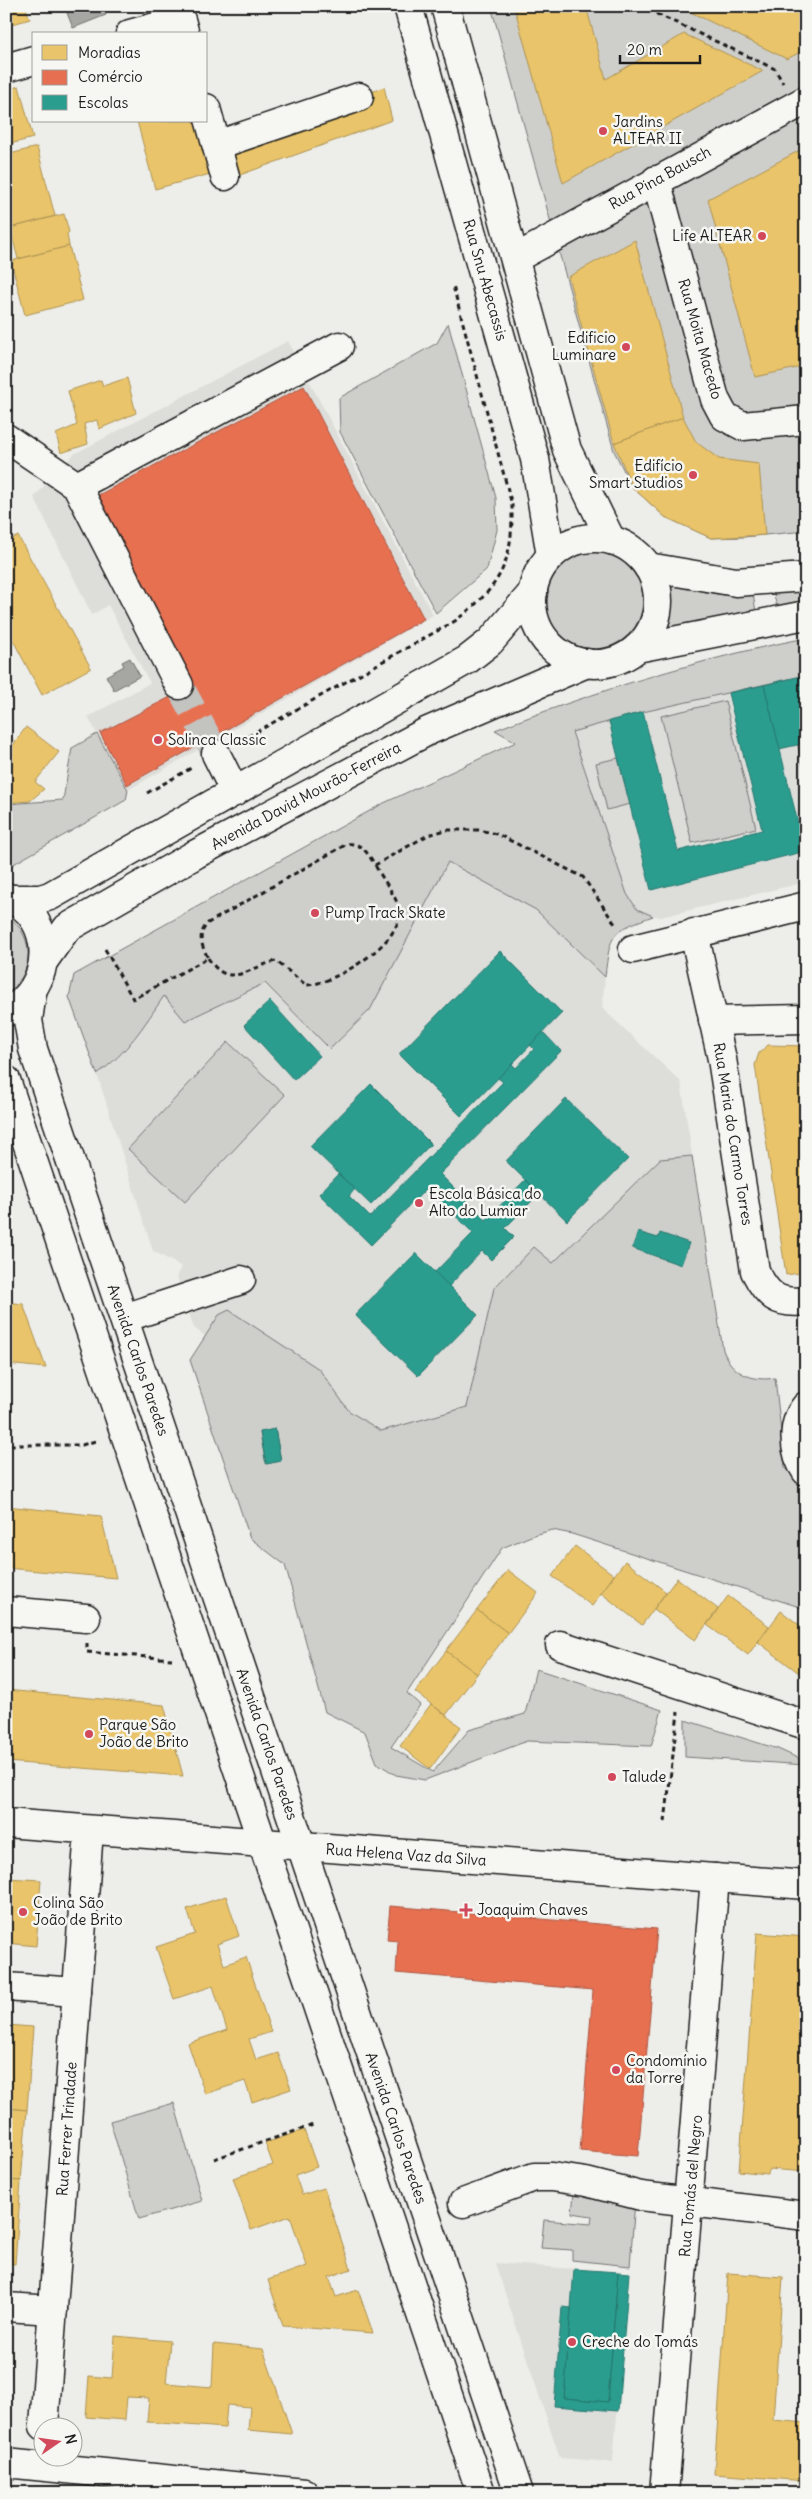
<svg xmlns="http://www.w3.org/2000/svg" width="812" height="2499" viewBox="0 0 812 2499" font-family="Delius,sans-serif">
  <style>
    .built { fill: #ddddda }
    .green { fill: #cececb; stroke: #757574; fill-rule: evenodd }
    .water { fill: #a6a6a3; stroke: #6f6f6d }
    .homes { fill: #e9c46a; stroke: #ac9253 }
    .shops { fill: #e76f51; stroke: #aa5641 }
    .schools { fill: #2a9d8f; stroke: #26766c }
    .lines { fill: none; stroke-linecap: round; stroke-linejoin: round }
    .minor-tunnel { stroke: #c3c3c0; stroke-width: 28; stroke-dasharray: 28 14; stroke-linecap: butt }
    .minor-casing { stroke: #1c1c1c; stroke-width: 31 }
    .path { stroke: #1c1c1c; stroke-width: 3; stroke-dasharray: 5 4; stroke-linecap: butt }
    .minor { stroke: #f6f6f2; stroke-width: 28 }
    .poi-dot { fill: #d1495b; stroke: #f6f6f2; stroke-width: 2 }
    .labels { text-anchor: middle; stroke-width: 5; stroke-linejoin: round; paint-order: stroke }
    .poi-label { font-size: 15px; fill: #1c1c1c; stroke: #f6f6f2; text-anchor: start }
    .street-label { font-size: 15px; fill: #1c1c1c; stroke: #f6f6f2 }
  </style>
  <rect width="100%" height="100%" fill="#edede9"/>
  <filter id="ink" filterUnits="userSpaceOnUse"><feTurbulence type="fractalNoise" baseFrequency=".02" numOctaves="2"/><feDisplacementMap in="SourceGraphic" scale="10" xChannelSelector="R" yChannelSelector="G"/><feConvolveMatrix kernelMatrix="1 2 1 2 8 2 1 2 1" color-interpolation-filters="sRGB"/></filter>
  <g filter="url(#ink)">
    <g class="built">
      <path d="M288 341 433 615 128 790 88 717 150 683 108 605 92 615 34 497 74 454Z"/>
      <path d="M806 675V882L661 917 646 914 637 909 627 894 572 731 643 712Z"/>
      <path d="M448 861 536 910 605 977 602 1008 681 1082 721 1345 731 1364 742 1374 764 1380 775 1378 250 1538 190 1360 205 1336 194 1328 177 1277 182 1267 153 1251 97 1074 110 1065 132 1043 164 995 185 1021 265 983 330 1049 370 1010Z"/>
      <path d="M495 2263 629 2273 613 2462 560 2458Z"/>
    </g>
    <g class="green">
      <path d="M491 6H806V531L744 537 711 538 665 517 632 487 614 451Z"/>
      <path d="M448 323 496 498 497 530 487 569 436 613 340 432 339 398 437 343Z"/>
      <circle cx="594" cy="600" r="49"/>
      <path d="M678 585 717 594 753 593 756 612 670 631C666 623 671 599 671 588Z"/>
      <path d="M806 588V602L777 607 773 591Z"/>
      <path d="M806 638V675L643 712 572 732 627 894 637 909 653 916C611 931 610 933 605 977L536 910 448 862 370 1010 330 1049 265 983 185 1021 164 996C144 1025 127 1054 97 1074L69 997 74 975 384 803 516 742 495 730C596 691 699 659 806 638Z"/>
      <path d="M725 701 756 828 692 843 661 716Z"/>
      <path d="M97 734 128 790 126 800 10 866 6 864V804L63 800 72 748Z"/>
      <path d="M806 740V775H805L797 742Z"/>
      <path d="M618 758 630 804 607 810 596 763Z"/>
      <path d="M6 915C36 935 35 974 6 994Z"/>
      <path d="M228 1042 285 1095 185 1202 128 1149Z"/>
      <path d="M692 1156 723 1350C731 1373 752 1382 775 1378L785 1468 806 1481V1555L803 1557 806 1559V1609L572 1534 552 1530 531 1536 502 1548 407 1693 420 1705 391 1747 433 1772 469 1730 525 1714 536 1669 662 1710 651 1746 527 1741 425 1780 396 1775 377 1763 365 1732 325 1712 285 1565 250 1538 190 1360 219 1315 229 1310 319 1369 349 1411 381 1431 467 1407 494 1288 534 1247 553 1263 660 1159ZM275 1429 281 1461 266 1464 260 1433Z"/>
      <path d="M685 1720 778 1749 802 1760 804 1756 806 1765 685 1757Z"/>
      <path d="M174 2103 202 2201 139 2219 110 2121Z"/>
      <path d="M574 2194 635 2200 630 2266 572 2260V2250L541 2248 544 2220 591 2224 592 2216 572 2213Z"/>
    </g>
    <g class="water">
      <path d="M83 6H103L106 15 73 28 67 13Z"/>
      <path d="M130 658 140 676 114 690 106 676 124 666 122 662Z"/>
    </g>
    <g class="homes">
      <path d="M6 6H25L30 19 6 26Z"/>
      <path d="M514 6H586L606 79 684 34 763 71 563 183Z"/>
      <path d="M678 6H806V49L787 59Z"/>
      <path d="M19 86 33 138 6 145V90Z"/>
      <path d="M384 87 392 120 237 176 228 149Z"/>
      <path d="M137 121H200L214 173 155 189Z"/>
      <path d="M37 147 55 216 6 229V155Z"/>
      <path d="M806 147V366L755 377 708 199Z"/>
      <path d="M64 214 69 232 67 234 69 246 18 259 10 228Z"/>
      <path d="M635 240 683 417 614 443 568 277Z"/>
      <path d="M69 246 83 300 25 315 11 261Z"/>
      <path d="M127 378 136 413 99 429 97 420 84 424 88 444 61 453 56 434 77 425 68 391 101 380 103 386Z"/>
      <path d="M683 417 696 442 719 459 759 464 765 535 711 538 665 517 632 487 614 443Z"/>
      <path d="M18 536 91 668 42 695 6 627V542Z"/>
      <path d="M26 727 59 752 35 782 44 789 30 801 6 803V755Z"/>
      <path d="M768 1045 806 1046V1272L786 1275 755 1065 759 1053Z"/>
      <path d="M6 1302 23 1304 46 1368 6 1364Z"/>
      <path d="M6 1506 101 1516 116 1578 6 1568Z"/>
      <path d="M575 1546 614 1575 592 1606 552 1576Z"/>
      <path d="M625 1561 666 1592 642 1625 601 1593Z"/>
      <path d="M508 1570 538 1593 508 1633 477 1610Z"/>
      <path d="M677 1578 718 1609 695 1640 654 1609Z"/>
      <path d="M728 1596 769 1626 748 1655 707 1625Z"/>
      <path d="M477 1610 508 1633 477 1674 446 1651Z"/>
      <path d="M781 1611 806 1630V1664L799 1673 758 1642Z"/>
      <path d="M446 1651 477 1674 446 1715 415 1692Z"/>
      <path d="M6 1690 164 1705 183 1776 6 1762Z"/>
      <path d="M431 1704 461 1727 430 1769 400 1746Z"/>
      <path d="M6 1878 41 1880 36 1946 6 1943Z"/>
      <path d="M226 1896 239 1936 217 1944 224 1965 246 1957 271 2032 249 2039 256 2060 278 2053 291 2089 252 2102 245 2081 205 2094 188 2043 227 2030 213 1986 174 1999 156 1947 195 1934 187 1909Z"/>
      <path d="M757 1933 806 1937V2172L769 2169 768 2174 739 2171Z"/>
      <path d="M6 2025 33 2027 27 2110 6 2108Z"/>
      <path d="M6 2108 27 2110 21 2181 6 2180Z"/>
      <path d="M304 2130 317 2167 295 2175 302 2195 324 2188 351 2269 329 2277 336 2297 358 2290 373 2333 283 2326 268 2280 307 2266 290 2216 251 2230 233 2178 273 2165 265 2143Z"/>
      <path d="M6 2180 21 2181 15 2264 6 2263Z"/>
      <path d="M728 2273 783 2277 773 2420 806 2423V2481L714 2474Z"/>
      <path d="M115 2336 170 2341 166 2383 212 2387 214 2344 263 2349 292 2434 248 2430 250 2407 227 2405 225 2428 147 2422 149 2398 127 2397 125 2420 86 2417 89 2376 112 2378Z"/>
      <path d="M6 2350H10L6 2384Z"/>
    </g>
    <g class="shops">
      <path d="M304 386 424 619 127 785 100 733 186 689 91 499Z"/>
      <path d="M390 1906 657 1929 638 2156 580 2151 593 1990 396 1973 398 1941 387 1940Z"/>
    </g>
    <g class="schools">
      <path d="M806 675V743L779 749 764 685Z"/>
      <path d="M764 685 798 823 806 821V851L651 890 609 721 643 712 678 851 762 830 728 693Z"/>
      <path d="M500 951 562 1013 461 1116 399 1054Z"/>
      <path d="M270 1001 320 1056 294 1080 244 1025Z"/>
      <path d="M543 1032 561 1051 440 1174 486 1220 525 1180 539 1194 505 1228 514 1237 491 1260 482 1251 449 1286 435 1272 473 1233 427 1188 371 1245 319 1194 338 1174 355 1189 349 1196 370 1217 503 1082 498 1078 512 1064 516 1068 534 1049 530 1045Z"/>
      <path d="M371 1084 431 1144 371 1205 310 1146Z"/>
      <path d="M566 1099 628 1159 567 1221 506 1161Z"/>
      <path d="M638 1232 658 1238 660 1233 689 1243 681 1265 632 1248Z"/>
      <path d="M416 1253 478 1315 418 1376 355 1315Z"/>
      <path d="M275 1429 281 1461 266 1464 260 1432Z"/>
      <path d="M574 2269 618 2272 608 2402 564 2398Z"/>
      <path d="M618 2272 629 2273 618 2411 554 2406 562 2307 571 2308 564 2398 608 2402Z"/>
    </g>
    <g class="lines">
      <path class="minor-tunnel" d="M179 685 216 754"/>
      <defs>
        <g id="minor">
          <path d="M408 6 535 459 551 556"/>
          <path d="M445 6 567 450 611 540"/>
          <path d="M130 34 181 20 185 34"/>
          <path d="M6 68 34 60"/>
          <path d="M206 108 225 176"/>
          <path d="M217 145 359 97"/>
          <path d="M656 180 715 399 724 416 743 426 806 420"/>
          <path d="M516 258 806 100"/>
          <path d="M6 438 77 486 179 685"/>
          <path d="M77 486 339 346"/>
          <circle cx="595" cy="601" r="63"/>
          <path d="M648 567 736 582 806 577"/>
          <path d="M637 648 806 615"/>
          <path d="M216 754 235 792"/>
          <path d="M6 897C58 916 54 991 6 1012"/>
          <path d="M10 899H40L50 896 467 660 490 642 533 592"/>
          <path d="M694 933 722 1059 755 1271C767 1295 777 1305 806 1301"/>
          <path d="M633 949 806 906"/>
          <path d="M45 959 67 928 196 854 428 731 587 663"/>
          <path d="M32 993 28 1020 33 1049 519 2493"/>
          <path d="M713 1021 806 1019"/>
          <path d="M6 1080 481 2493"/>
          <path d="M124 1318 241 1280"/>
          <path d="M806 1406C791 1424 793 1452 806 1471"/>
          <path d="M6 1611 86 1618"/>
          <path d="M560 1645 806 1725"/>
          <path d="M6 1823 806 1885"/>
          <path d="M6 1987 77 1992"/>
          <path d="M463 2203 534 2177H552L586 2182 641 2196 806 2216"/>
          <path d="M6 2307 53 2310"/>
          <path d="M44 2426 89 1831"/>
          <path d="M6 2463 304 2493"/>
          <path d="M664 2493 715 1878"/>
        </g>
      </defs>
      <use href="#minor" class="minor-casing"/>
      <g class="path">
        <path d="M640 6 657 14 655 6"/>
        <path d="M657 14 775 69 783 83"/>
        <path d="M240 741 455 621C501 586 513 563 512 505L453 286"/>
        <path d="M147 793 193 767"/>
        <path d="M105 949 133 999 208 958C201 944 197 935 208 923L347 844C362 842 368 854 375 865L428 835 446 830H479L497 834 583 877 617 927"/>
        <path d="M208 958C229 991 249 967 276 961L306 985C333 985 406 941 399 909 397 897 381 877 375 865"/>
        <path d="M6 1408 11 1445H82L99 1440"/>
        <path d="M87 1643V1652L172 1659"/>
        <path d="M665 1822 678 1712"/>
        <path d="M214 2159 313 2125"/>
      </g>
      <use href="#minor" class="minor"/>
    </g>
  </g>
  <g class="poi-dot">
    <circle cx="603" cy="131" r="5"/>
    <circle cx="762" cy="236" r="5"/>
    <circle cx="626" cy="347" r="5"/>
    <circle cx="693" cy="475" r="5"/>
    <circle cx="158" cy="740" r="5"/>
    <circle cx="315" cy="913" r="5"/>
    <circle cx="419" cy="1203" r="5"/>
    <circle cx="89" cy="1734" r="5"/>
    <circle cx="612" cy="1777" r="5"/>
    <path d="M463.5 1902.5h5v5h5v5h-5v5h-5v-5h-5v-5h5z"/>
    <circle cx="23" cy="1912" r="5"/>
    <circle cx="616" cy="2070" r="5"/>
    <circle cx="572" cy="2342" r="5"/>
  </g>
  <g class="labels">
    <g class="poi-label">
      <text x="613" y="127">Jardins<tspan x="613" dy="17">ALTEAR II</tspan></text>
      <text x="752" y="241" text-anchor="end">Life ALTEAR</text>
      <text x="616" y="343" text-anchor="end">Edificio<tspan x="616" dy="17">Luminare</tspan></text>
      <text x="683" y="471" text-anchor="end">Edifício<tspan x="683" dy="17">Smart Studios</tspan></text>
      <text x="168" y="745">Solinca Classic</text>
      <text x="325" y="918">Pump Track Skate</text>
      <text x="429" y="1199">Escola Básica do<tspan x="429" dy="17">Alto do Lumiar</tspan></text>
      <text x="99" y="1730">Parque São<tspan x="99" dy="17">João de Brito</tspan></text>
      <text x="622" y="1782">Talude</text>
      <text x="33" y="1908">Colina São<tspan x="33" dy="17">João de Brito</tspan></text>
      <text x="477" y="1915">Joaquim Chaves</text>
      <text x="626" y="2066">Condomínio<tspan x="626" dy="17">da Torre</tspan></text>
      <text x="582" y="2347">Creche do Tomás</text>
    </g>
    <g class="street-label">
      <text transform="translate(660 178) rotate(-29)" y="5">Rua Pina Bausch</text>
      <text transform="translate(485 280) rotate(74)" y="5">Rua Snu Abecassis</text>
      <text transform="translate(700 339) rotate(74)" y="5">Rua Moita Macedo</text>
      <text transform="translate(306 796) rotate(-28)" y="5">Avenida David Mourão-Ferreira</text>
      <text transform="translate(733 1134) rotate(81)" y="5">Rua Maria do Carmo Torres</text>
      <text transform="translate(138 1360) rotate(71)" y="5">Avenida Carlos Paredes</text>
      <text transform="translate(267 1744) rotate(71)" y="5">Avenida Carlos Paredes</text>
      <text transform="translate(406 1855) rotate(4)" y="5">Rua Helena Vaz da Silva</text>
      <text transform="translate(396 2128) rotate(71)" y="5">Avenida Carlos Paredes</text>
      <text transform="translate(67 2129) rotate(-86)" y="5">Rua Ferrer Trindade</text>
      <text transform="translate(691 2186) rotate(-85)" y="5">Rua Tomás del Negro</text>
    </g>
  </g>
  <rect width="812" height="2499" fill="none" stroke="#f6f6f2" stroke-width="25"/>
  <rect x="12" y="12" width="787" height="2474" fill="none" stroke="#1c1c1c" stroke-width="2" filter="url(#ink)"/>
  <rect x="32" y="32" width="175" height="90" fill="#f6f6f2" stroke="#9f9f9c"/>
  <rect x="42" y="45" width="25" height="15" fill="#e9c46a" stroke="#9f9f9c"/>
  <text x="78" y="58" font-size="15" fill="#1c1c1c">Moradias</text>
  <rect x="42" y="70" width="25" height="15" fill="#e76f51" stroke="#9f9f9c"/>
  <text x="78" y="82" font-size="15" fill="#1c1c1c">Comércio</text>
  <rect x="42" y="95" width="25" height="15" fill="#2a9d8f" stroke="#9f9f9c"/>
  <text x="78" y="108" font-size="15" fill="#1c1c1c">Escolas</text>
  <g transform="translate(58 2442) rotate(77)"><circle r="24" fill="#f6f6f2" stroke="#9f9f9c"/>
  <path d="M0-4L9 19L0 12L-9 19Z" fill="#d1495b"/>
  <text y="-8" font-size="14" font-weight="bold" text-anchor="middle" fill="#1c1c1c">N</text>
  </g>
  <path d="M620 55v8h80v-8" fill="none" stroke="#1c1c1c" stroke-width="2.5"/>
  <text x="627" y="55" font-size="15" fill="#1c1c1c" stroke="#f6f6f2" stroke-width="4" paint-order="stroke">20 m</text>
</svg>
